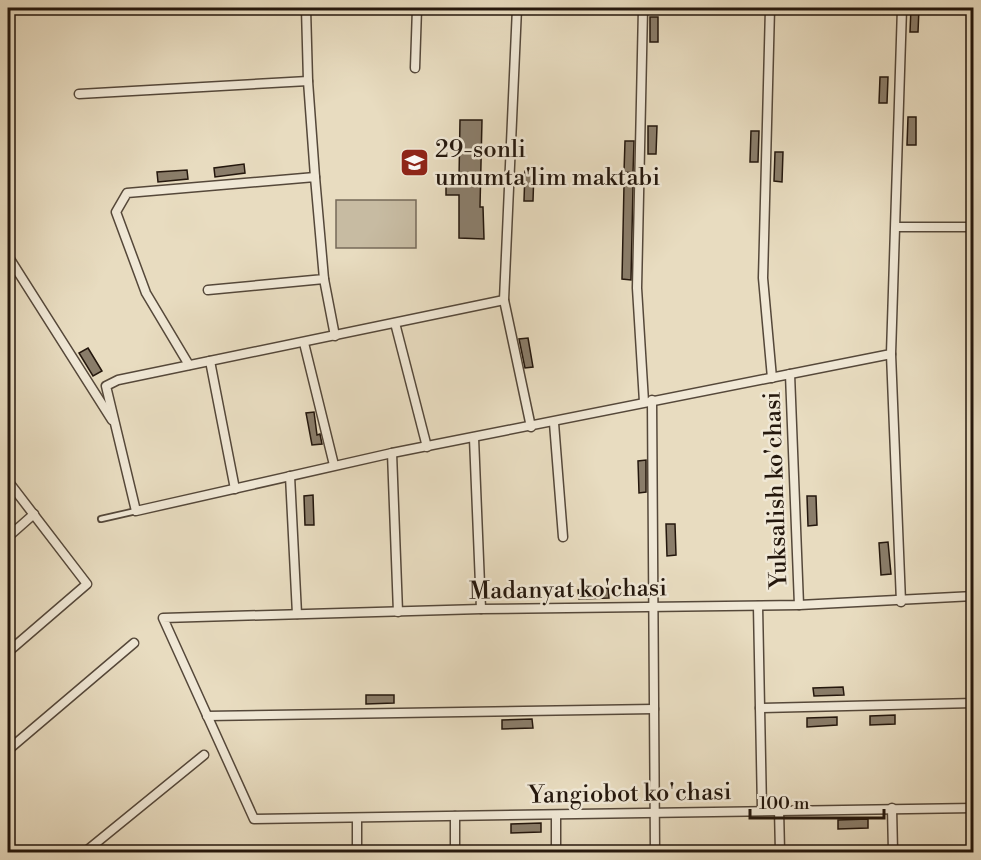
<svg xmlns="http://www.w3.org/2000/svg" width="981" height="860" viewBox="0 0 981 860" font-family="'Libre Bodoni',serif">
  <style>
    .green { fill: #c7bba2; stroke: #766958; stroke-width: 1.5 }
    .building { fill: #8a7d6a; stroke: #24170d; stroke-width: 1.5 }
    .lines { fill: none; stroke-linecap: round; stroke-linejoin: round }
    .lane-casing { stroke: #55483a; stroke-width: 8 }
    .street-casing { stroke: #55483a; stroke-width: 11 }
    .lane { stroke: #f0e8d6; stroke-width: 4.5 }
    .street { stroke: #f0e8d6; stroke-width: 8 }
    .labels { text-anchor: middle; stroke-width: 5; stroke-linejoin: round; paint-order: stroke }
    .poi-label { font-size: 24px; fill: #24170d; stroke: #f0e8d6; text-anchor: start }
    .street-label { font-size: 24px; fill: #24170d; stroke: #f0e8d6 }
  </style>
  <rect width="100%" height="100%" fill="#e8dcc0"/>
  <filter id="stains"><feTurbulence type="fractalNoise" baseFrequency=".00333" numOctaves="4"/><feColorMatrix values="0 0 0 0 .2 0 0 0 0 .09 0 0 0 0 .02 0 0 0 .5 -.17"/></filter>
  <radialGradient id="worn" r=".72"><stop offset=".6" stop-color="#630" stop-opacity="0"/><stop offset="1" stop-color="#630" stop-opacity=".3"/></radialGradient>
  <rect class="green" x="336" y="200" width="80" height="48"/>
  <g class="building">
    <path d="M911 8H919L918 32H910Z"/>
    <rect x="650" y="17" width="8" height="25"/>
    <path d="M880 77H888L887 103H879Z"/>
    <path d="M908 117H916V145H907Z"/>
    <path d="M460 120H482L480 207H483L484 239 459 238V195H446V177L459 178Z"/>
    <path d="M648 126H657L656 154H648Z"/>
    <path d="M751 131H759L758 162H750Z"/>
    <path d="M625 141H634L633 173 624 172Z"/>
    <path d="M775 152H783L782 182 774 181Z"/>
    <path d="M244 164 245 173 215 177 214 168Z"/>
    <path d="M187 170 188 179 158 182 157 172Z"/>
    <path d="M525 171H534L533 201H524Z"/>
    <path d="M624 185 633 186 631 280 622 279Z"/>
    <path d="M528 338 533 367 525 368 519 339Z"/>
    <path d="M88 348 102 371 93 376 79 353Z"/>
    <path d="M314 412 317 435 320 434 322 444 312 445 306 413Z"/>
    <path d="M646 460V492L639 493 638 461Z"/>
    <path d="M313 495 314 525H305L304 496Z"/>
    <path d="M807 496H816L817 525 808 526Z"/>
    <path d="M666 524H675L676 555 667 556Z"/>
    <path d="M888 542 891 574 881 575 879 543Z"/>
    <path d="M608 588 609 598 579 599 578 590Z"/>
    <path d="M843 687 844 695 814 696 813 688Z"/>
    <path d="M366 695H394V703L366 704Z"/>
    <path d="M895 715V724L870 725V716Z"/>
    <path d="M837 717V725L807 727V718Z"/>
    <path d="M532 719 533 728 502 729V720Z"/>
    <path d="M868 819V828L838 829V820Z"/>
    <path d="M541 823V832L511 833V824Z"/>
  </g>
  <g class="lines">
    <defs>
      <path id="lane" d="M101 519 136 511"/>
      <g id="street">
        <path d="M306 8 308 81 315 177"/>
        <path d="M517 8 504 300 531 427"/>
        <path d="M643 8 637 288 644 402"/>
        <path d="M770 8 763 278 772 378"/>
        <path d="M415 68 417 8"/>
        <path d="M79 94 308 81"/>
        <path d="M897 227H974"/>
        <path d="M8 256 112 420"/>
        <path d="M324 279 335 336"/>
        <path d="M504 300 118 380 106 386 136 511 392 453 891 354 902 8"/>
        <path d="M395 323 427 447"/>
        <path d="M304 343 334 465"/>
        <path d="M891 354 901 602"/>
        <path d="M210 361 235 489"/>
        <path d="M189 365 146 293 116 212 127 193 315 177 324 279 208 290"/>
        <path d="M790 374 799 605"/>
        <path d="M652 400 655 852"/>
        <path d="M554 423 563 537"/>
        <path d="M474 438 481 609"/>
        <path d="M392 453 398 612"/>
        <path d="M290 476 297 614"/>
        <path d="M8 481 87 584 8 652"/>
        <path d="M8 537 34 514"/>
        <path d="M974 596 799 605 481 609 163 618 254 819 974 808"/>
        <path d="M758 606 762 810"/>
        <path d="M760 708 974 703"/>
        <path d="M207 716 654 709"/>
        <path d="M8 750 134 643"/>
        <path d="M892 808 893 852"/>
        <path d="M779 809 780 852"/>
        <path d="M85 852 204 755"/>
        <path d="M357 852V819"/>
        <path d="M455 852V816"/>
        <path d="M556 852V815"/>
      </g>
    </defs>
    <use href="#lane" class="lane-casing"/>
    <use href="#street" class="street-casing"/>
    <use href="#lane" class="lane"/>
    <use href="#street" class="street"/>
  </g>
  <defs>
    <symbol id="school-square" viewBox="-11 -11 22 22"><rect x="-9" y="-9" width="18" height="18" rx="4" fill="#8f2418" stroke="#f0e8d6"/><path d="M0-5L7-2L0 1L-7-2ZM-4 1L0 2.5L4 1V4Q0 6-4 4Z" fill="#fff"/></symbol>
  </defs>
  <g fill-rule="evenodd">
    <use href="#school-square" x="398" y="146" width="33" height="33"/>
  </g>
  <g class="labels">
    <g class="poi-label">
      <text x="435" y="157">29-sonli<tspan x="435" dy="28">umumta'lim maktabi</tspan></text>
    </g>
    <g class="street-label">
      <text transform="translate(775 490) rotate(-92)" y="8">Yuksalish ko'chasi</text>
      <text transform="translate(568 589) rotate(-1)" y="8">Madanyat ko'chasi</text>
      <text transform="translate(630 793) rotate(-1)" y="8">Yangiobot ko'chasi</text>
    </g>
  </g>
  <rect width="981" height="860" fill="none" stroke="#e8dcc0" stroke-width="30"/>
  <rect x="9" y="9" width="963" height="842" fill="none" stroke="#24170d" stroke-width="3"/>
  <rect x="15" y="15" width="951" height="830" fill="none" stroke="#24170d" stroke-width="1.5"/>
  <path d="M750 809v9h134v-9" fill="none" stroke="#24170d" stroke-width="3"/>
  <text x="759" y="809" font-size="18" fill="#24170d" stroke="#f0e8d6" stroke-width="4.5" paint-order="stroke">100 m</text>
  <rect width="100%" height="100%" filter="url(#stains)"/>
  <rect width="100%" height="100%" fill="url(#worn)"/>
</svg>
